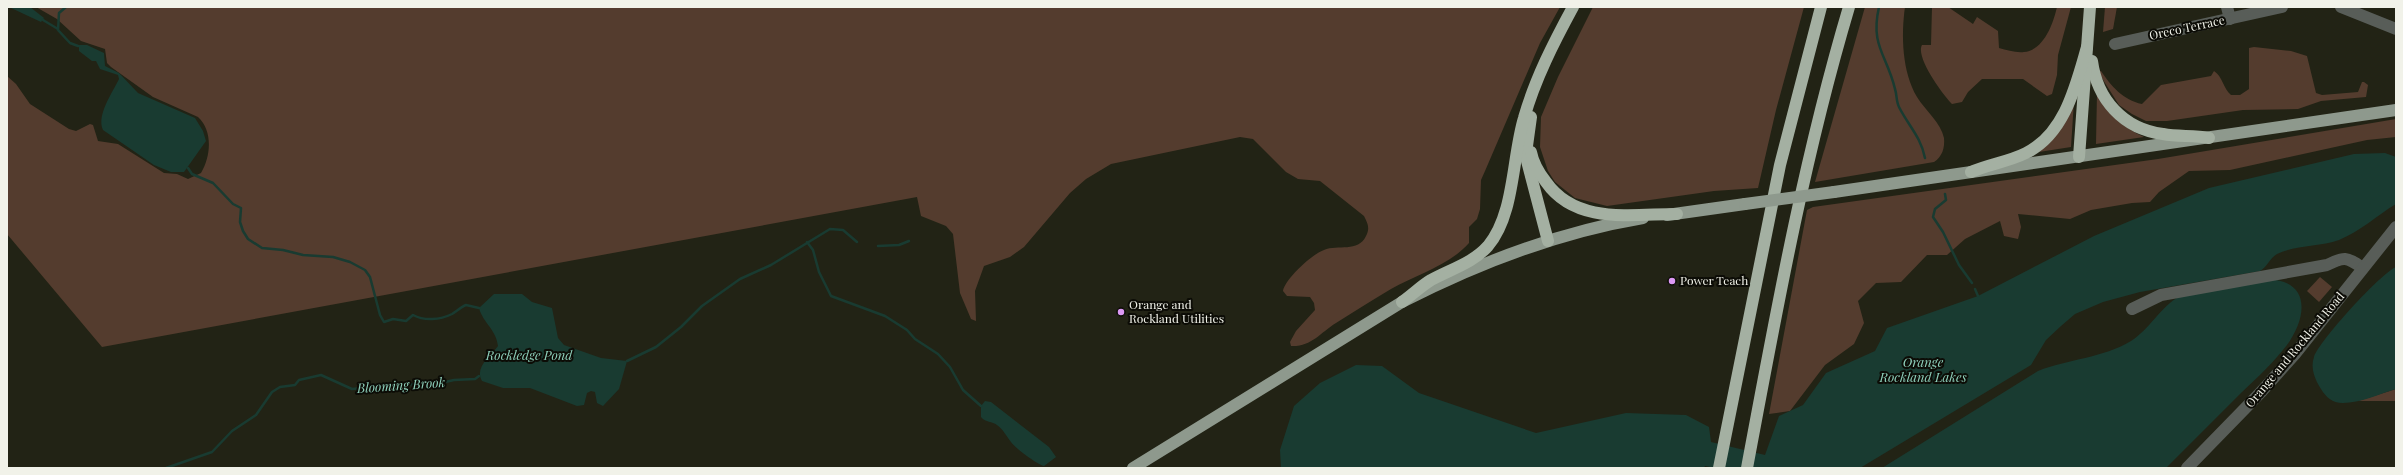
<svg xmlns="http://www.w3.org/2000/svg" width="2403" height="475" viewBox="0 0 2403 475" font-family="'Playfair Display',serif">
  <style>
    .green { fill: #543c2e }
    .water { fill: #193b31 }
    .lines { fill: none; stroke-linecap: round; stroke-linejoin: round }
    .stream { stroke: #193b31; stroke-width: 2.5 }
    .minor { stroke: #585d58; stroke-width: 12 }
    .major { stroke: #8e998d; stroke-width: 12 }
    .highway { stroke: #a4b0a2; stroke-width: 12 }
    .major-bridge { stroke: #8e998d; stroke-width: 12 }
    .poi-dot { fill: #dd99f4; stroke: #0c0c06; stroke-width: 1.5 }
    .labels { text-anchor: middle; stroke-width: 4; stroke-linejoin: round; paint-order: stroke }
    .street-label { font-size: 12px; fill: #f1f2e9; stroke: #0c0c06 }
    .poi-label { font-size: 12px; fill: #f1f2e9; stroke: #0c0c06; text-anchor: start }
    .water-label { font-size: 13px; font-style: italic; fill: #8ed0bb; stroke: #0c0c06 }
  </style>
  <rect width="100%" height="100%" fill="#222315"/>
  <g class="green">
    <path d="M36 7H1560L1540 43 1485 171 1481 180 1480 209 1477 219 1469 227V243C1450 265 1416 275 1391 289 1372 300 1354 312 1336 323 1320 333 1311 347 1291 346L1290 342 1296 331 1315 310 1314 303 1310 297 1287 296 1283 291C1285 279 1312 254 1324 250 1338 244 1358 253 1366 236 1370 228 1368 224 1364 216L1320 181 1298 179 1286 172 1253 139 1240 137 1111 164 1086 179 1070 193 1024 247 1010 257 984 266 975 291 976 321 971 319 960 293 953 234 946 226 921 216 917 197 102 347 7 234V76L16 84 30 104 69 129 76 131 90 124 93 125 98 141 118 144 164 173 177 174 188 179 201 173C211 156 213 131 198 117L153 97 111 67 107 63 105 49 81 41 57 19Z"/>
    <path d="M1593 7H1804L1776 110 1758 188 1714 191 1607 206 1575 198 1555 182 1548 171 1540 147 1541 117 1558 77Z"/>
    <path d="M1865 7H1905C1901 35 1902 72 1917 97 1925 110 1941 123 1944 138 1945 148 1942 157 1934 162L1815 182Z"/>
    <path d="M1932 7H1948L1973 24 1977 17 1998 31 1999 48C2007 50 2016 53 2024 52 2044 50 2053 24 2057 7H2071L2058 55 2057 75 2052 94 2047 96 2023 79H1982L1968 92 1962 102 1952 104C1943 95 1915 57 1922 45H1931Z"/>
    <path d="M2105 7H2117L2113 29 2103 32Z"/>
    <path d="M2254 47 2291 51 2307 56 2316 93 2322 95 2358 92 2362 82H2364L2368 85 2366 97 2321 101 2298 109 2243 110 2167 121H2146L2132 114 2119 105 2098 72 2101 71C2111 86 2123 100 2142 104L2161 85 2211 76 2214 71C2223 77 2223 88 2231 95H2240L2249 89V48Z"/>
    <path d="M2097 93C2107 115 2123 127 2144 137L2096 144Z"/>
    <path d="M2074 101 2071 147 2039 152Z"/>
    <path d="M2396 119V137L2367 140 2230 170 2189 171 2159 192 2150 202 2132 203 2091 210 2070 219 2018 214 2021 227 2018 239 2004 236 2000 221 1965 239 1947 255H1927L1901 282 1876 283 1858 301 1864 323 1854 344 1825 365 1790 411 1769 414 1807 210 1813 207 2158 159Z"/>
    <path d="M2320 277 2332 287 2319 302 2307 291Z"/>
    <path d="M2396 389V401H2358Z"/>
  </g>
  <g class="water">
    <path d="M9 7H30L44 18 41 22Z"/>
    <path d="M79 45H87L104 53 105 66 119 73 138 93 195 118 203 131 206 141 184 172H171L154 165 103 130C96 115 113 92 119 79L118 75 100 69 96 61H92L79 51Z"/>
    <path d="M2385 153 2396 157V204C2376 216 2361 231 2339 240 2319 247 2296 245 2277 254 2270 258 2267 267 2260 271L2140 292 2103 302 2075 314 2061 326 2046 340 2031 365 1860 468H1715L1705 466 1704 468H1281L1280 450 1294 406 1320 383 1356 365 1382 366 1419 393 1536 433 1626 413 1686 415 1709 427 1711 442 1765 455 1779 416 1803 405 1826 373 1875 351 1887 328 1978 296 2094 236 2209 188 2354 154Z"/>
    <path d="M2396 267V389C2379 394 2360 403 2343 403 2332 403 2326 397 2321 389 2315 380 2310 368 2314 357 2319 341 2381 273 2396 267Z"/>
    <path d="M2269 279C2311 282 2307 317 2287 345 2274 362 2257 378 2241 393 2216 418 2191 443 2166 468H1882L2038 371C2068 359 2103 358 2131 341 2150 329 2160 307 2180 296Z"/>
    <path d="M494 294H522L532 302 552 308 558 338 564 345 601 358 627 361 619 389 603 406 597 403 595 392 591 391 587 393 584 405 577 406 530 388H503L482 381C474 367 491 356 498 346 496 329 483 323 479 308Z"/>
    <path d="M985 401 991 402 1049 447 1056 457 1044 466C1038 465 1015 448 1011 442 1007 437 1003 429 997 425 992 421 986 423 981 417V406Z"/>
  </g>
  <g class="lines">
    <g class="stream">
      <path d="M66 7 59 13 58 30 70 43 78 46"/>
      <path d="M1879 7C1870 46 1887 55 1895 89 1897 95 1896 101 1899 107 1908 125 1921 137 1925 158"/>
      <path d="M43 20 58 29"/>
      <path d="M188 168 192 174 213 183 233 204 241 208 240 222 243 231 248 239 262 248 283 250 303 255 333 257 350 262 365 270 370 277 380 315 384 322 393 319 406 321 413 315C424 321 440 320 452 314 457 311 461 307 466 305L479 308"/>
      <path d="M1945 194 1946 200 1935 209 1933 217 1943 232 1959 265 1972 283"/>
      <path d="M807 242 813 250 819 272 831 296 885 316 907 330 915 339 938 354 950 367 963 390 981 406"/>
      <path d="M878 246 899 245 909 241"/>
      <path d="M1975 289 1978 296"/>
      <path d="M627 361 656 347 681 327 702 306 740 279 771 265 830 229 843 230 857 242"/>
      <path d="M166 468 212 452 232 431 256 415 272 392 280 387 295 385 299 380 321 375 352 389 406 384 432 385 454 380 475 379 479 376"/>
    </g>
    <g class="minor">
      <path d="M2227 7 2230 19"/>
      <path d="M2341 7 2396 29"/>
      <path d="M2115 44 2282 7"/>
      <path d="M2132 309 2161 295 2327 265C2345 256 2346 257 2363 268"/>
      <path d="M2187 468 2262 391 2295 354 2396 227"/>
    </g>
    <g class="major">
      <path d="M1834 192 2396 110"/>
      <path d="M1667 215 1745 204"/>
      <path d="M1133 468 1402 302C1478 263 1559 232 1643 218"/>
    </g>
    <g class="highway">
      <path d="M2092 61C2097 99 2123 129 2163 134 2178 137 2193 135 2209 138"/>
      <path d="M1531 117 1527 146V161L1548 241"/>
      <path d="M1531 152C1533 163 1539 173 1546 182 1576 225 1632 214 1677 214"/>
      <path d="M2079 157 2090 7"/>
      <path d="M1971 172C1989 164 2008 162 2026 153 2065 134 2076 85 2087 47"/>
      <path d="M1402 302C1412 295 1421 286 1431 280 1451 269 1473 263 1488 246 1515 214 1512 157 1524 118 1535 79 1554 42 1573 7"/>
      <path d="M1719 468 1780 165 1821 7"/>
      <path d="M1747 468C1776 313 1804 158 1849 7"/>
    </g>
    <path class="major-bridge" d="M1745 204 1834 192"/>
  </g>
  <g class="poi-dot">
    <circle cx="1672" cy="281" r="4"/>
    <circle cx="1121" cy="312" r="4"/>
  </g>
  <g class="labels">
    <g class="street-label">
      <text transform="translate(2187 28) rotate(-12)" y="4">Oreco Terrace</text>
      <text transform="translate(2295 350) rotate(-50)" y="4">Orange and Rockland Road</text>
    </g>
    <g class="poi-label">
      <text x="1680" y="285">Power Teach</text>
      <text x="1129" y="309">Orange and<tspan x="1129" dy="14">Rockland Utilities</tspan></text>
    </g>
    <g class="water-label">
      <text x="529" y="360">Rockledge Pond</text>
      <text x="1923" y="367">Orange<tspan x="1923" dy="15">Rockland Lakes</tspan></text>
      <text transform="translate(401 385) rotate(-4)" y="5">Blooming Brook</text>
    </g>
  </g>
  <rect width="2403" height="475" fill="none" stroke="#f1f2e9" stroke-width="16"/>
</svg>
